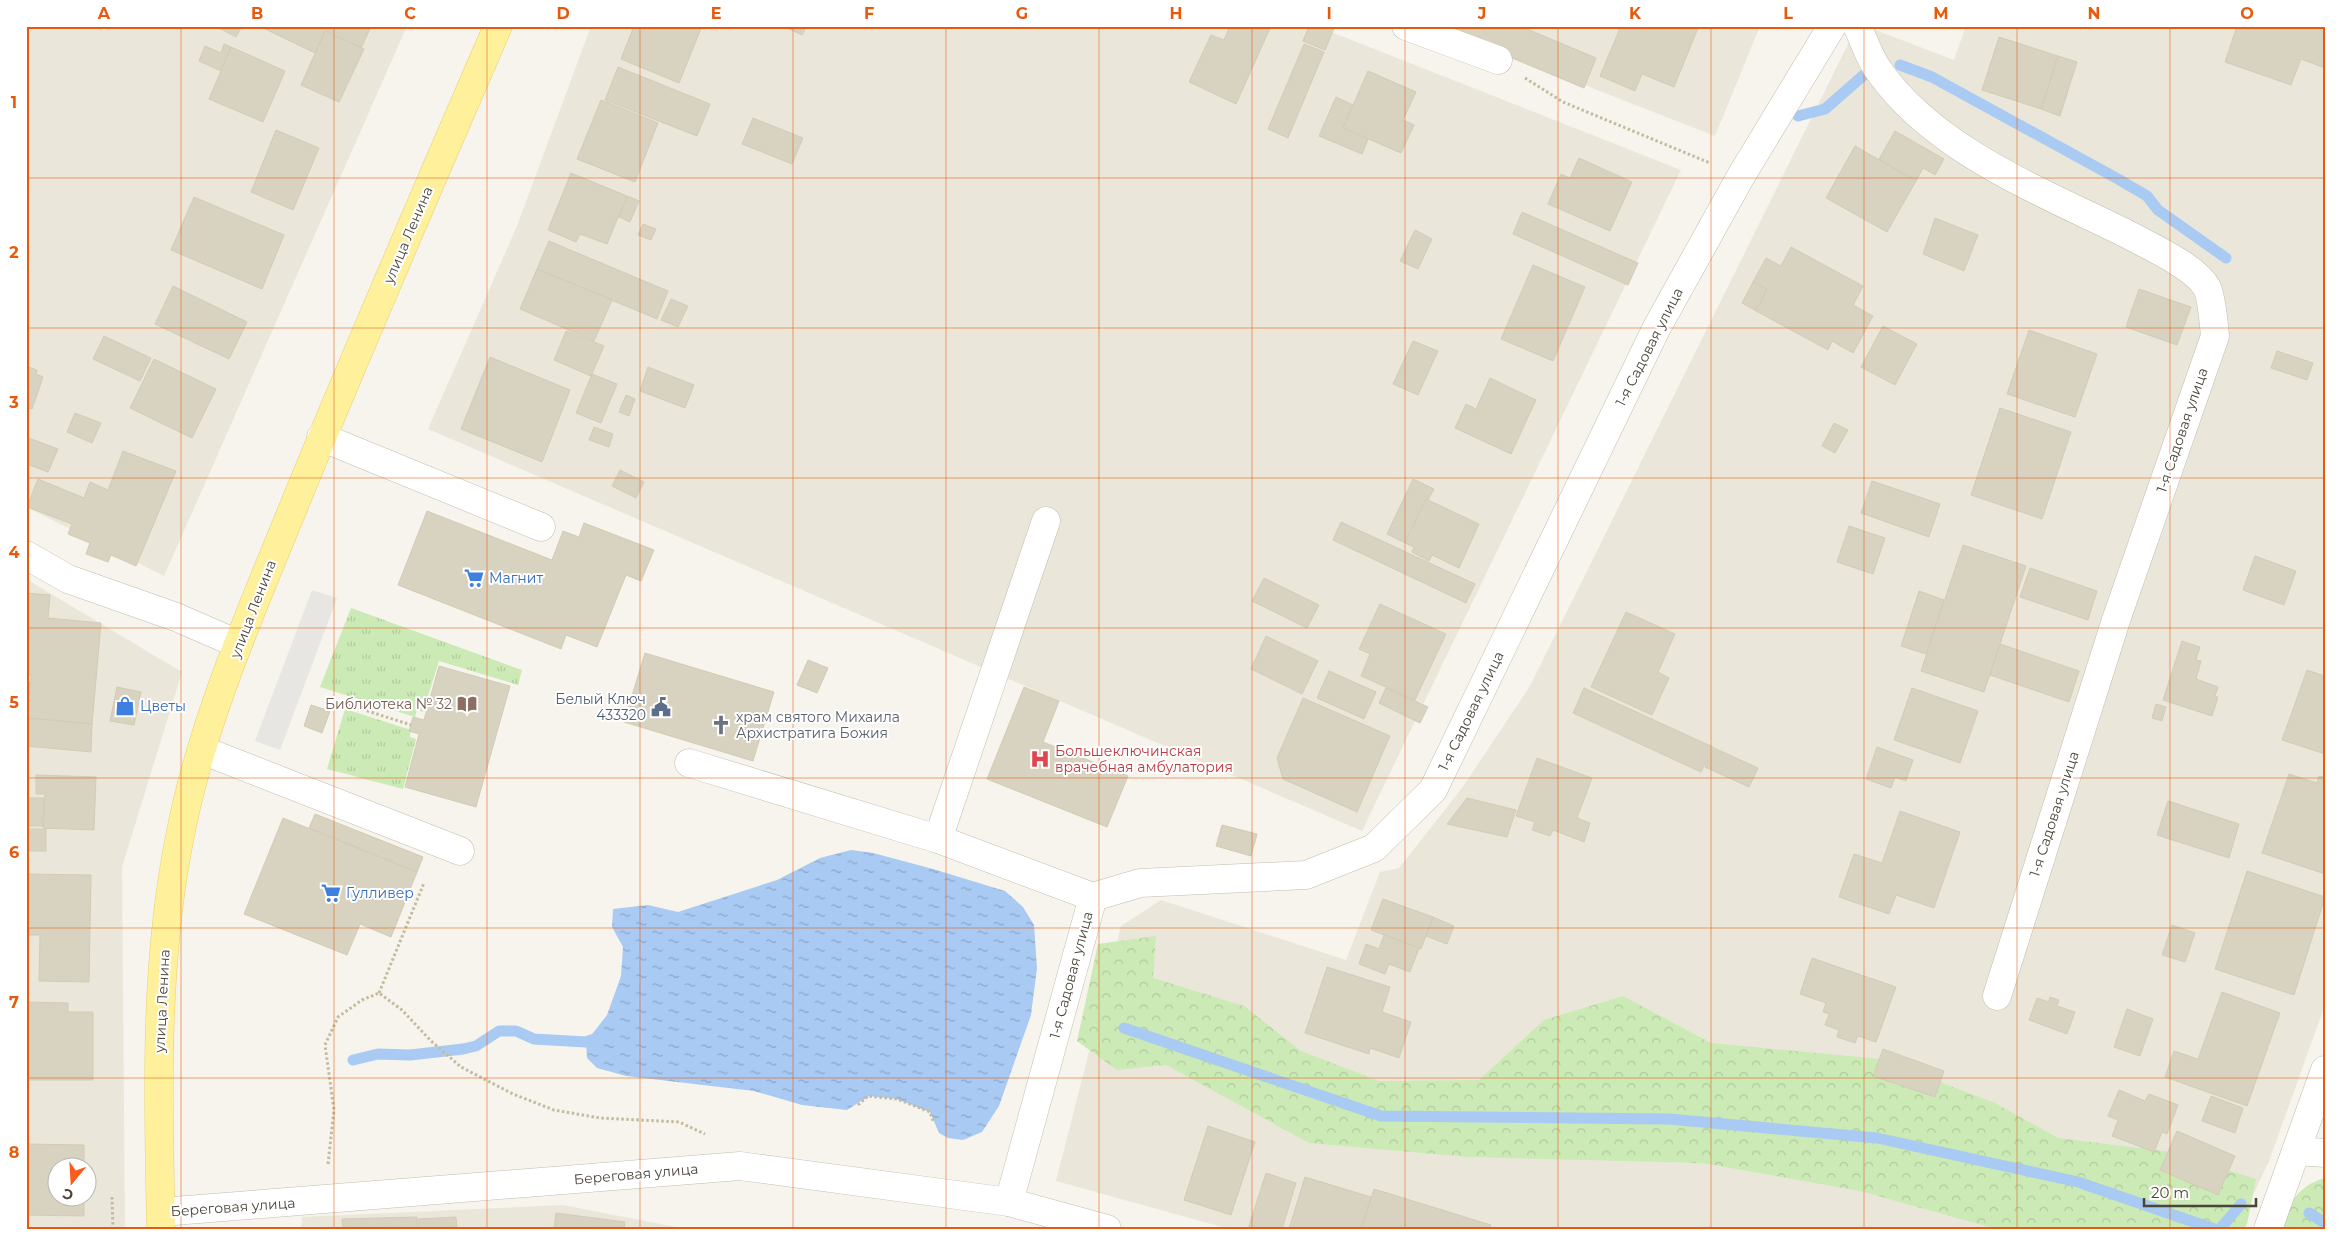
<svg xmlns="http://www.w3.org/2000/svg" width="2351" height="1255" viewBox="0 0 2351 1255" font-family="Montserrat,sans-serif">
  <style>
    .residential { fill: #eae7da; fill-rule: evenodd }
    .grass { fill: url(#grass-tufts) }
    .forest { fill: url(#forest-crowns) }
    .parking { fill: #e8e6e3 }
    .water { fill: url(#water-ripples) }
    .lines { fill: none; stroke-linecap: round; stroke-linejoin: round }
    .stream { stroke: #a9caf2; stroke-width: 11 }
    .building { fill: #d8d2c1; stroke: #d3cbb4 }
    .minor-casing { stroke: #c2bdae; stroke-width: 29 }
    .major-casing { stroke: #e6d16a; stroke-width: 29 }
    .path { stroke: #c4bb9f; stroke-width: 3; stroke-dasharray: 2.5 2.5; stroke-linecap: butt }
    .minor { stroke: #fff; stroke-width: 28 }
    .major { stroke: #fff09c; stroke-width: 28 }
    .grid { fill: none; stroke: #e8590c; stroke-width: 1; stroke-opacity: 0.55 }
    .labels { text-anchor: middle; stroke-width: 4; stroke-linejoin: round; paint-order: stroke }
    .street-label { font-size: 14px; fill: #4b4639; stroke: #fff }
    .shop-label { font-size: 14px; fill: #366cbe; stroke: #fff; text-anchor: start }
    .service-label { font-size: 14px; fill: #4e5e75; stroke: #fff; text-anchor: end }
    .education-label { font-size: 14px; fill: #785e54; stroke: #fff; text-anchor: end }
    .worship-label { font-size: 14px; fill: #5b616d; stroke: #fff; text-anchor: start }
    .health-label { font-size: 14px; fill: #be3a42; stroke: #fff; text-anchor: start }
    .neatline { fill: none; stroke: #e8590c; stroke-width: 2 }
    .grid-label { font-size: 16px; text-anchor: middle; font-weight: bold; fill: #e8590c }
  </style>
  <defs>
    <pattern id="grass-tufts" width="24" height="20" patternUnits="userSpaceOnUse" patternTransform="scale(1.25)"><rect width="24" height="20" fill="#cbeab5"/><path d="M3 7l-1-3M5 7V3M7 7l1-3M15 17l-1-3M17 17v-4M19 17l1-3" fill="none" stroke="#b0ca9c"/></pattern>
    <pattern id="forest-crowns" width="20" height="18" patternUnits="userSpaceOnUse" patternTransform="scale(1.25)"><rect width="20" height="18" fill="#cbeab5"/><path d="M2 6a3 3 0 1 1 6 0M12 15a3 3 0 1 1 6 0" fill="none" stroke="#b0ca9c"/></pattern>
    <pattern id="water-ripples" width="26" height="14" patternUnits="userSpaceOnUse" patternTransform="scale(1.25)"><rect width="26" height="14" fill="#a9caf2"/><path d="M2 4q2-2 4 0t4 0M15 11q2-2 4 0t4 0" fill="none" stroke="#8ca6c5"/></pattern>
  </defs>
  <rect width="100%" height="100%" fill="#f6f4ec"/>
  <g class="residential">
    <path d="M26 26H407L164 576 26 507Z"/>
    <path d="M591 26H1316L1681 170 1362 831 428 429 517 226Z"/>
    <path d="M1433 26H1760L1715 136Z"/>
    <path d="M1857 26H1865L1954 60 1966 26H2325V1005L2269 1161 2237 1229H1229L1056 1181 1121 926 1161 900 1346 960 1380 872 1399 868 1462 788 1530 686Z"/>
    <path d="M26 579 182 672 122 867 125 1229H26ZM58 1168H88V1198H58Z"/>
    <path d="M563 1205 686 1229H301L302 1217Z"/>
  </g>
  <g class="grass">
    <path d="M351 608 522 670 518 685 439 661 423 712 417 710 415 717 320 687Z"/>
    <path d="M345 709 411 730 410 737 416 739 403 789 327 769Z"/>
  </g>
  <g class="forest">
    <path d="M1156 936 1153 978 1244 1006 1301 1051 1379 1081 1479 1080 1544 1020 1623 996 1711 1043 1880 1059 1995 1103 2058 1138 2172 1152 2256 1179 2247 1224 2244 1229H1996L1860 1191 1703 1163 1468 1157 1309 1143 1166 1065 1117 1070 1077 1041 1098 944Z"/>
    <path d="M2325 1178V1229H2284C2283 1223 2285 1219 2287 1213 2293 1195 2306 1183 2325 1178Z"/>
  </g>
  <path class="parking" d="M312 590 337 598 280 750 255 741Z"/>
  <path class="water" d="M851 850 873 853 933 869 1005 891 1023 907 1034 925 1037 968 1031 1015 999 1106 982 1132 963 1140 948 1138 939 1133 930 1112 897 1099 869 1096 847 1110 802 1105 754 1091 626 1076 597 1068 587 1058 586 1042 607 1015 621 976 623 947 612 927 613 909 648 905 678 912 777 880 820 858Z"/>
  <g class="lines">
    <g class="stream">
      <path d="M1900 65 1932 77 2118 179 2147 196 2158 210 2226 258"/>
      <path d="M1798 116 1825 109 1865 74"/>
      <path d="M1124 1028 1381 1116 1669 1119 1877 1138 2078 1182 2214 1229"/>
      <path d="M353 1060 378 1054 410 1055 463 1049 476 1046 499 1031H516L534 1039 586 1042 600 1037"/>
      <path d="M2309 1213 2325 1223"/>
      <path d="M2220 1229 2241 1204"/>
    </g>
  </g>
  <g class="building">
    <path d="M215 26H242L236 37Z"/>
    <path d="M259 26H369L371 27 361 48 325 31 315 53Z"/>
    <path d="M634 26H702L679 83 621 59Z"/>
    <path d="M783 26H807L802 35Z"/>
    <path d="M1230 26H1271L1236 104 1189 82 1211 35 1224 40Z"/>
    <path d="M1309 26H1335L1325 50 1303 41Z"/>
    <path d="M1455 26H1520L1596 58 1584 88 1452 33Z"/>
    <path d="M1621 26H1694L1698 28 1674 87 1642 74 1635 91 1600 76Z"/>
    <path d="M2237 26H2325V68L2301 59 2291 85 2225 62Z"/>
    <path d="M325 31 364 49 339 102 301 85Z"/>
    <path d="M1999 37 2058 56 2041 109 1982 90Z"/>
    <path d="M224 44 231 47 221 71 199 61 205 46 221 53Z"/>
    <path d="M1304 44 1324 52 1288 138 1268 129Z"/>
    <path d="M231 47 285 71 263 122 209 99Z"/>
    <path d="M2058 56 2077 62 2060 116 2041 109Z"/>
    <path d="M618 67 710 104 697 136 605 100Z"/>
    <path d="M1368 71 1416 92 1403 120 1414 125 1401 153 1343 128Z"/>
    <path d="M1336 97 1353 105 1343 128 1368 139 1362 154 1319 136Z"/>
    <path d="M601 100 658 123 635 182 577 159Z"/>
    <path d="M753 118 803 138 792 164 742 144Z"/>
    <path d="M276 130 319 148 293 210 251 192Z"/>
    <path d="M1895 131 1944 159 1935 175 1923 168 1916 181 1879 159Z"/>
    <path d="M1855 146 1916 181 1887 232 1826 198Z"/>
    <path d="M1579 158 1632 182 1610 231 1548 204 1561 174 1570 178Z"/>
    <path d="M571 173 627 196 607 244 580 234 576 242 548 230Z"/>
    <path d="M628 196 639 201 630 222 619 217Z"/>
    <path d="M194 197 284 235 262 289 171 250Z"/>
    <path d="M1522 212 1638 263 1628 285 1513 234Z"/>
    <path d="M1935 218 1978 235 1964 271 1923 254Z"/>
    <path d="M643 224 656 229 651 240 638 235Z"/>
    <path d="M1415 230 1432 239 1418 269 1400 261Z"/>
    <path d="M549 241 668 291 657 319 537 269Z"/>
    <path d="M1791 247 1863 286 1853 305 1873 316 1853 353 1832 341 1828 350 1756 311 1767 289 1753 282 1766 258 1781 266Z"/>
    <path d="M1533 265 1585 287 1553 361 1501 339Z"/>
    <path d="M537 269 612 300 594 341 520 309Z"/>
    <path d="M1753 282 1767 289 1756 311 1742 303Z"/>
    <path d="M173 286 247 322 229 359 155 324Z"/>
    <path d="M2139 289 2191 307 2177 345 2126 327Z"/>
    <path d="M671 299 688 306 678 327 661 320Z"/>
    <path d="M1883 326 1917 344 1895 385 1861 367Z"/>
    <path d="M2029 330 2097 354 2075 417 2007 394Z"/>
    <path d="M566 331 604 346 591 376 554 360Z"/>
    <path d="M104 336 151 358 140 381 93 359Z"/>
    <path d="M1413 341 1438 351 1418 395 1393 384Z"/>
    <path d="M2277 351 2313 363 2307 380 2271 368Z"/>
    <path d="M490 357 570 390 542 462 461 429Z"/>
    <path d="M154 359 216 389 192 438 130 408Z"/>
    <path d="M26 366 37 370 36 374 43 377 32 409 26 407Z"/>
    <path d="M648 367 694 385 685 408 640 391Z"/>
    <path d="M592 374 617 384 601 423 576 413Z"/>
    <path d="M1490 378 1536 400 1511 454 1455 428 1466 404 1476 409Z"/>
    <path d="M626 395 635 399 629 416 619 412Z"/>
    <path d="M2000 408 2071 432 2042 519 1971 495Z"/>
    <path d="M75 413 101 423 92 443 67 432Z"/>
    <path d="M1834 423 1848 430 1835 453 1822 446Z"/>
    <path d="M594 427 613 434 609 447 589 440Z"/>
    <path d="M26 437 58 449 48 472 26 464Z"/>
    <path d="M123 451 176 471 136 566 111 555 108 562 86 554 90 543 68 534 72 524 27 507 38 479 84 498 90 482 108 490Z"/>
    <path d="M620 470 644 482 636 498 612 486Z"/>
    <path d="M1413 479 1434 489 1428 500 1426 499 1405 543 1387 534Z"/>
    <path d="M1872 481 1940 504 1929 537 1861 513Z"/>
    <path d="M1426 499 1479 524 1459 568 1432 555 1429 561 1412 552 1414 547 1405 543Z"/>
    <path d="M427 511 552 560 563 531 579 537 584 523 654 550 641 581 626 575 597 647 566 635 561 649 398 585Z"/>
    <path d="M1341 522 1475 584 1466 603 1333 540Z"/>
    <path d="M1849 526 1885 538 1873 574 1837 562Z"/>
    <path d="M1963 545 2026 566 1984 692 1921 671Z"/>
    <path d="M2255 556 2296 571 2284 605 2243 590Z"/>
    <path d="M2030 568 2097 591 2088 620 2020 597Z"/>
    <path d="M1264 578 1319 605 1307 628 1252 601Z"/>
    <path d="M1919 591 1944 600 1926 654 1901 646Z"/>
    <path d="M26 593 50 595 48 618 101 623 92 724 27 718 31 675H26Z"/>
    <path d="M1380 604 1446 634 1415 700 1361 676 1370 654 1359 649Z"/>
    <path d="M1626 612 1675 634 1658 672 1669 678 1652 715 1591 687Z"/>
    <path d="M1266 636 1318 661 1302 694 1251 669Z"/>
    <path d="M2182 641 2200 647 2196 660 2201 661 2196 679 2218 687 2215 696 2218 697 2212 716 2163 700Z"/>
    <path d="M2000 644 2079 671 2069 702 1990 675Z"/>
    <path d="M645 653 774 692 753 761 624 722Z"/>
    <path d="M808 660 828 668 817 693 797 685Z"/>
    <path d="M439 666 510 686 476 807 405 787 419 734 409 731 413 717 424 720Z"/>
    <path d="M2307 670 2325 676V754L2282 740Z"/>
    <path d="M1329 671 1376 692 1364 719 1317 698Z"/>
    <path d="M26 682H30L27 718 92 724 91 752 26 746Z"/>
    <path d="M117 687 141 692 134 725 110 721Z"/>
    <path d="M1024 687 1059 701 1043 742 1128 776 1107 827 987 779Z"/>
    <path d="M1386 688 1428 707 1420 723 1379 703Z"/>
    <path d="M1584 688 1713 747 1701 772 1573 713Z"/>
    <path d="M1912 688 1978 711 1960 763 1894 740Z"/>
    <path d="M1303 698 1390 736 1357 812 1283 779 1277 758Z"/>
    <path d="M2156 704 2166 707 2162 721 2152 718Z"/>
    <path d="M311 705 330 711 322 733 304 726Z"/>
    <path d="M1877 747 1913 760 1906 781 1895 777 1891 788 1866 779Z"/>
    <path d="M1714 748 1758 768 1749 787 1705 767Z"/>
    <path d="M1537 758 1592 778 1577 818 1590 823 1584 842 1553 830 1550 836 1532 830 1535 822 1516 816Z"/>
    <path d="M2289 774 2317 783 2319 776 2325 777V874L2262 853Z"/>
    <path d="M36 775 96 777 94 830 43 828 45 794H36Z"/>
    <path d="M26 798H44L43 826H26Z"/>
    <path d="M1467 798 1516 810 1507 837 1447 824Z"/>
    <path d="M2168 801 2239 824 2229 858 2157 835Z"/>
    <path d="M1900 811 1960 832 1934 908 1896 895 1889 914 1839 897 1854 854 1882 863Z"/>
    <path d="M315 814 423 857 417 872 309 828Z"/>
    <path d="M283 818 417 872 391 937 360 924 347 955 244 914Z"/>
    <path d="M1222 825 1257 834 1251 856 1216 846Z"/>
    <rect x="26" y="829" width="20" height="22"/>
    <path d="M2247 871 2325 897 2294 995 2215 969Z"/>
    <path d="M26 874 91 875 89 982 39 981 40 935H26Z"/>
    <path d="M1383 899 1433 917 1421 949 1371 930Z"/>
    <path d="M1433 917 1454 926 1447 944 1426 936Z"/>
    <path d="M2172 925 2195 933 2185 962 2162 955Z"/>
    <path d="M1384 935 1419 948 1410 972 1389 964 1385 974 1359 964 1366 944 1379 949Z"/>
    <path d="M1812 958 1896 987 1876 1042 1858 1036 1855 1043 1837 1037 1839 1030 1825 1025 1829 1014 1823 1012 1826 1003 1800 994Z"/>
    <path d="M1327 967 1390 987 1382 1012 1411 1022 1399 1058 1370 1048 1369 1054 1305 1033Z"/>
    <path d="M2222 992 2280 1013 2247 1106 2165 1077 2174 1051 2198 1059Z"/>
    <path d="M2050 997 2059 1000 2057 1006 2075 1012 2067 1034 2029 1020 2037 998 2049 1002Z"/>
    <path d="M26 1002 68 1003V1012H93V1080H26Z"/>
    <path d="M2127 1009 2153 1019 2140 1056 2114 1047Z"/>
    <path d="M1883 1049 1944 1071 1935 1097 1873 1076Z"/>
    <path d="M2119 1090 2145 1101 2149 1094 2178 1105 2167 1134 2162 1132 2154 1152 2112 1136 2118 1120 2108 1116Z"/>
    <path d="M2211 1096 2243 1108 2235 1133 2202 1121Z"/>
    <path d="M1208 1126 1255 1142 1231 1215 1184 1200Z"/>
    <path d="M2177 1131 2235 1156 2218 1195 2160 1170Z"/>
    <path d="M26 1144 84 1145V1168H58V1198H84V1216L26 1215Z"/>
    <path d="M1266 1173 1296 1183 1282 1229H1248Z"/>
    <path d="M1305 1177 1371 1197 1361 1229H1289Z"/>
    <path d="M1374 1189 1491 1225 1490 1229H1361Z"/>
    <path d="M556 1213 625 1222 624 1229H554Z"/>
    <path d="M417 1217V1229H343L342 1219Z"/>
    <path d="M456 1217 457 1229H418V1219Z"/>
  </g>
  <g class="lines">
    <defs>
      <g id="minor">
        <path d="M1406 26 1498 60"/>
        <path d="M1857 26C1864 40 1869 58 1879 71 1935 151 2043 192 2129 235 2149 246 2196 267 2207 288 2211 296 2214 325 2215 336L2116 620 1997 996"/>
        <path d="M321 437 541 527"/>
        <path d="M26 555 68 579 176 617 238 644"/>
        <path d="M202 750 460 851"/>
        <path d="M689 763 938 839 1093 897"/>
        <path d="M938 839 1046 521"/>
        <path d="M2296 1151 2325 1153"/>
        <path d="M1009 1202 1093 897 1140 883 1306 875 1374 848 1433 790 1656 329 1741 176 1832 26"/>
        <path d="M161 1212 740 1166 1009 1202 1107 1229"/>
        <path d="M2268 1229 2325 1070"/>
      </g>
      <path id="major" d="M161 1229C158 1098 154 965 180 836 201 726 247 621 289 518 356 353 427 190 498 26"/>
    </defs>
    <use href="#minor" class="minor-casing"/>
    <use href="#major" class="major-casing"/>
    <g class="path">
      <path d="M1525 78 1563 102 1710 163"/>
      <path d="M343 703 411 725"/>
      <path d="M379 993 424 883"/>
      <path d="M858 1105 868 1096 897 1099 930 1112 934 1123"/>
      <path d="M328 1164 334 1110 325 1045 338 1017 362 1000 379 993 402 1010 431 1041 461 1067 513 1094 554 1110 600 1118 679 1122 705 1134"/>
      <path d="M112 1197 113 1229"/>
    </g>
    <use href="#minor" class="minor"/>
    <use href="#major" class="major"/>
  </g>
  <path class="grid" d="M181 26V1229M334 26V1229M487 26V1229M640 26V1229M793 26V1229M946 26V1229M1099 26V1229M1252 26V1229M1405 26V1229M1558 26V1229M1711 26V1229M1864 26V1229M2017 26V1229M2170 26V1229M26 178H2325M26 328H2325M26 478H2325M26 628H2325M26 778H2325M26 928H2325M26 1078H2325"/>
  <defs>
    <symbol id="supermarket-bare" viewBox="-9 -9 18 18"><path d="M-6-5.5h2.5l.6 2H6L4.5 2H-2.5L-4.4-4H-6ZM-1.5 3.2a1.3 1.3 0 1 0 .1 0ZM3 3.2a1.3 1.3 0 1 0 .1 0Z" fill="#3f7fe0" stroke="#fff" stroke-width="2.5" paint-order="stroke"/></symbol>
    <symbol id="library-bare" viewBox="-9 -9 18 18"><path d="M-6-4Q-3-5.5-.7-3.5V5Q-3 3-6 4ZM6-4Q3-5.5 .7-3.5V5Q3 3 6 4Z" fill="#8d6e63" stroke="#fff" stroke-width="2.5" paint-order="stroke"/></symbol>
    <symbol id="shop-bare" viewBox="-9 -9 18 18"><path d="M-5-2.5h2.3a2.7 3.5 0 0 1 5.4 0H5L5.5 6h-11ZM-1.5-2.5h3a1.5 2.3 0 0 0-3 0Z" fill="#3f7fe0" stroke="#fff" stroke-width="2.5" paint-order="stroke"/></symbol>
    <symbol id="civic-bare" viewBox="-9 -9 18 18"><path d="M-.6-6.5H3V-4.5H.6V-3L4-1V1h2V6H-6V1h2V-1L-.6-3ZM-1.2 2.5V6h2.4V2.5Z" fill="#5c6f8a" stroke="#fff" stroke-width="2.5" paint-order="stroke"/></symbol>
    <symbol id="church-bare" viewBox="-9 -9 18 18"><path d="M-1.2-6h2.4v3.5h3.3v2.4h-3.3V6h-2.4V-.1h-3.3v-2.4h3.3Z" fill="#6b7280" stroke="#fff" stroke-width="2.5" paint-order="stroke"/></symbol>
    <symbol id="hospital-bare" viewBox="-9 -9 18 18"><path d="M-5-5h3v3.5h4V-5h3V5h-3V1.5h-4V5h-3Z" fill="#e0444e" stroke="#fff" stroke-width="2.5" paint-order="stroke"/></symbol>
  </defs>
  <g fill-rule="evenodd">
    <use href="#supermarket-bare" x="460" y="564" width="28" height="28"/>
    <use href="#library-bare" x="453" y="690" width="28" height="28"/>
    <use href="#shop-bare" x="111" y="692" width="28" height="28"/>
    <use href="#civic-bare" x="647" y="693" width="28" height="28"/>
    <use href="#church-bare" x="707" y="711" width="28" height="28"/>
    <use href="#hospital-bare" x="1026" y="745" width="28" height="28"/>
    <use href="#supermarket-bare" x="317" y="879" width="28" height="28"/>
  </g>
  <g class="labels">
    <g class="street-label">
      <text transform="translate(408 235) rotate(-67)" y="5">улица Ленина</text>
      <text transform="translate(1649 347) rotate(-63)" y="5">1-я Садовая улица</text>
      <text transform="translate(2182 430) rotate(-71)" y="5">1-я Садовая улица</text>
      <text transform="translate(253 609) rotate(-69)" y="5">улица Ленина</text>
      <text transform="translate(1471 711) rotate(-64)" y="5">1-я Садовая улица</text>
      <text transform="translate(2054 814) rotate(-72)" y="5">1-я Садовая улица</text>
      <text transform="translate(1071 975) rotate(-75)" y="5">1-я Садовая улица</text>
      <text transform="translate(162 1001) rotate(-87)" y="5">улица Ленина</text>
      <text transform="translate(636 1174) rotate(-5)" y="5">Береговая улица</text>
      <text transform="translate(233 1207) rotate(-4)" y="5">Береговая улица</text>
    </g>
    <g class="shop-label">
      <text x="489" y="583">Магнит</text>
      <text x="140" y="711">Цветы</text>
      <text x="346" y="898">Гулливер</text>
    </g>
    <g class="service-label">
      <text x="646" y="704">Белый Ключ<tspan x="646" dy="16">433320</tspan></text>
    </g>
    <g class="education-label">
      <text x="452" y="709">Библиотека № 32</text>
    </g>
    <g class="worship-label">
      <text x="736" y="722">храм святого Михаила<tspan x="736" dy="16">Архистратига Божия</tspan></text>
    </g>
    <g class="health-label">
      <text x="1055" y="756">Большеключинская<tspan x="1055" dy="16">врачебная амбулатория</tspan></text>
    </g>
  </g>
  <rect width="2351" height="1255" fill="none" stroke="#ffffff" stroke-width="55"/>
  <g transform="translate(72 1182) rotate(198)"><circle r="24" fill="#ffffff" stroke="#b7b5b0"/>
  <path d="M0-4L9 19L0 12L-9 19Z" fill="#fc5b1d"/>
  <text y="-8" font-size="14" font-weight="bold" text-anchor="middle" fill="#4b4639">С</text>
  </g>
  <path d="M2144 1198v8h112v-8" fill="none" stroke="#4b4639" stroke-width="2.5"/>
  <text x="2151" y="1198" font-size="15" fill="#4b4639" stroke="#ffffff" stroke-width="4" paint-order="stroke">20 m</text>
  <rect x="28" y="28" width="2296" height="1200" class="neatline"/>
  <g class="grid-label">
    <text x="104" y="19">A</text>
    <text x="257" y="19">B</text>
    <text x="410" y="19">C</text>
    <text x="563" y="19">D</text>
    <text x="716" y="19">E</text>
    <text x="869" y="19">F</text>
    <text x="1022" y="19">G</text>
    <text x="1176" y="19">H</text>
    <text x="1329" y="19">I</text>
    <text x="1482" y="19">J</text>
    <text x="1635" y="19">K</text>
    <text x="1788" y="19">L</text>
    <text x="1941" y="19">M</text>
    <text x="2094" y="19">N</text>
    <text x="2247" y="19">O</text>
    <text x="14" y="108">1</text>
    <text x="14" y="258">2</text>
    <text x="14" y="408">3</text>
    <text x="14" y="558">4</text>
    <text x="14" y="708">5</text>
    <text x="14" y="858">6</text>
    <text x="14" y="1008">7</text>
    <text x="14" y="1158">8</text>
  </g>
</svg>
